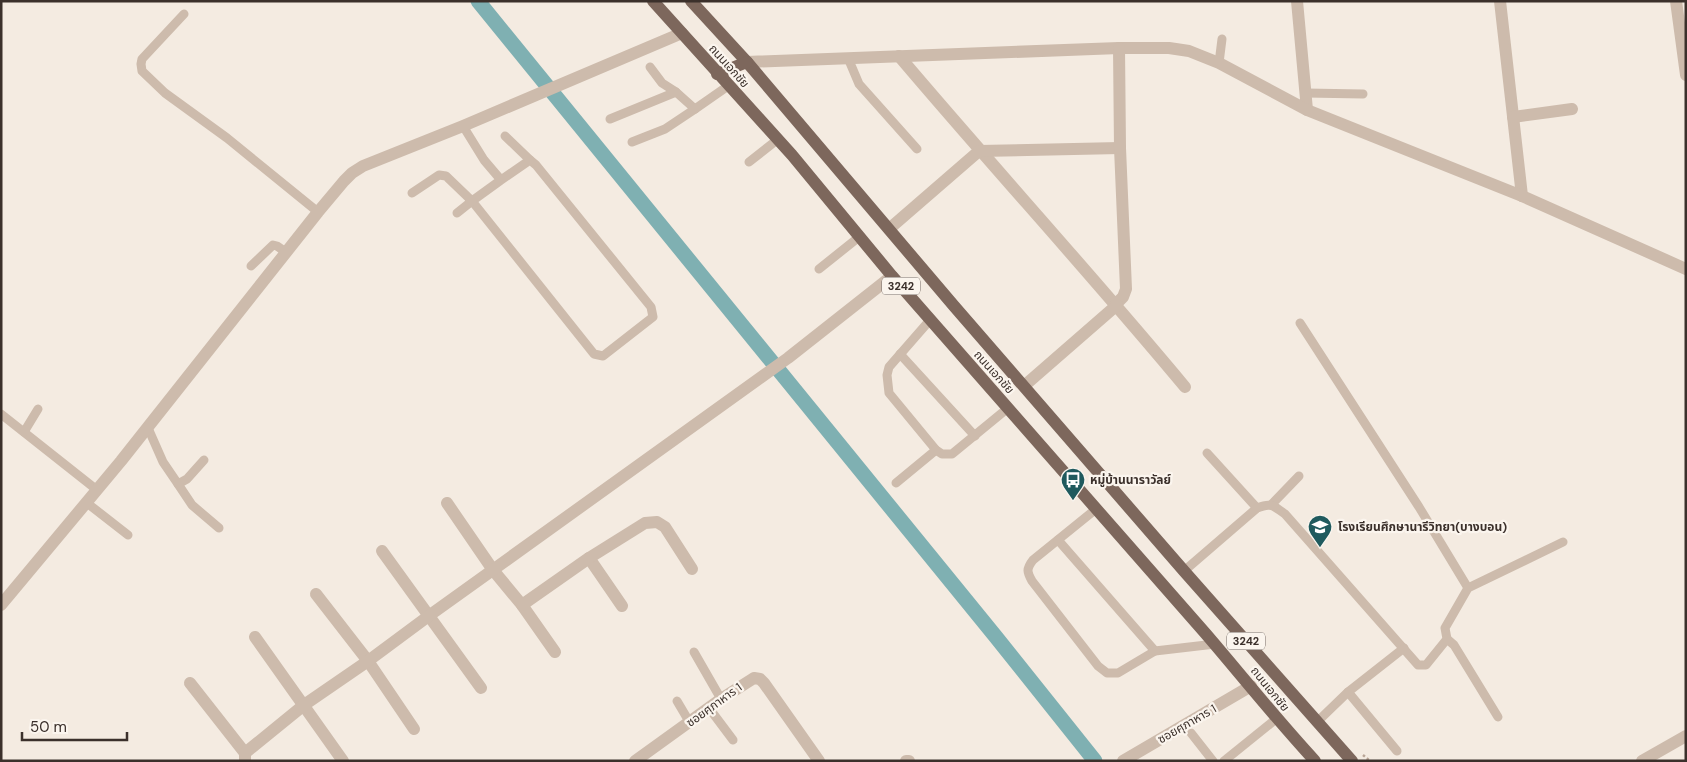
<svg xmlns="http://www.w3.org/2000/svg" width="1687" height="762" viewBox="0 0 1687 762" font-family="'DM Sans','Noto Sans Thai',sans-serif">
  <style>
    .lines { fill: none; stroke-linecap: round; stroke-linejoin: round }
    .canal { stroke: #7fb0b2; stroke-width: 15 }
    .path { stroke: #b9a596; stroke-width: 2.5; stroke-dasharray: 2.5 2.5; stroke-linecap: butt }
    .service { stroke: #cdbbac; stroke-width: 9 }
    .minor { stroke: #cdbbac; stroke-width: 12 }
    .primary { stroke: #7d675c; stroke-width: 12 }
    .labels { text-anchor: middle; stroke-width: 4.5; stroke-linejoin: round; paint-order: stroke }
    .shield { fill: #fbf5ee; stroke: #756b66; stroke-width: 1 }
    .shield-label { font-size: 11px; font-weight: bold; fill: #3b302b }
    .street-label { font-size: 12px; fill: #3b302b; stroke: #fbf5ee }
    .poi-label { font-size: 12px; font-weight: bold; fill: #3b302b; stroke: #fbf5ee; text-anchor: start }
  </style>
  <rect width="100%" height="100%" fill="#f4ebe1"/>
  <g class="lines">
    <path class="canal" d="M478 1 996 637 1095 761"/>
    <path class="path" d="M1363 755 1370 761"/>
    <g class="service">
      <path d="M184 14 142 59 141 64 142 71 165 93 227 138 318 212"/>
      <path d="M848 58 859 84 917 149"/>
      <path d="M1219 63 1222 39"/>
      <path d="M650 67 662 83 676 92"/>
      <path d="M1306 93 1363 94"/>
      <path d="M610 119 676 92 695 109 728 86"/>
      <path d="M463 126 484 160 501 180 530 160 536 165 651 307 653 317 603 356 594 354 472 201 501 180"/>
      <path d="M505 136 530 160"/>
      <path d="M632 142 665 129 695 109"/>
      <path d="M749 162 777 140"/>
      <path d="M412 193 439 175 446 176 472 201 457 213"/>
      <path d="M251 266 273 245 277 246 287 253"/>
      <path d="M819 269 859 237"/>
      <path d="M930 320 889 367 887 375 889 393 936 450 942 454H952L1008 408"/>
      <path d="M1300 323 1419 507 1468 588"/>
      <path d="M900 354 975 436"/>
      <path d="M1 414 97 490"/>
      <path d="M148 428 163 462 178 484 187 479 204 460"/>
      <path d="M24 432 38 409"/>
      <path d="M1207 453 1257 508"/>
      <path d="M896 483 936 450"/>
      <path d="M178 484 192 505 219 528"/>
      <path d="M87 503 128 535"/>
      <path d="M1271 505 1299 476"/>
      <path d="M1096 509 1033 560C1026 569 1027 572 1032 581L1098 666 1107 673H1118L1155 651 1215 644"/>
      <path d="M1058 540 1155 651"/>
      <path d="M1184 571 1257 508C1272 502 1273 506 1285 514L1418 665H1426L1447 639 1445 628 1468 588 1563 542"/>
      <path d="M1447 639 1454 645 1498 717"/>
      <path d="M694 652 721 699"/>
      <path d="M1348 692 1397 751"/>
      <path d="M677 701 690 723"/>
      <path d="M709 708 733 740"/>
      <path d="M1318 721 1348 692 1404 648"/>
      <path d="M1191 733 1213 761"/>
      <path d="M1224 761 1276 719"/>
    </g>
    <g class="minor">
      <path d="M1297 1 1307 110"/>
      <path d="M1500 1 1522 196"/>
      <path d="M1676 1 1686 75"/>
      <path d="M899 56C993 167 1092 275 1185 387"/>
      <path d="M747 62 1119 48H1169L1189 51 1219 63 1307 110 1522 196 1686 269"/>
      <path d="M1513 117 1572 109"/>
      <path d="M889 229 979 151 1120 148"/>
      <path d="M1116 304 1123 297 1126 289 1120 148 1119 48"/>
      <path d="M1024 386 1117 305"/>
      <path d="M447 503 493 570 522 605 555 652"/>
      <path d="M382 551 481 688"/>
      <path d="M589 558 622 606"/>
      <path d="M316 594 368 661 414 729"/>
      <path d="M1 605 121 461 318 212 344 181 352 173 363 166 463 126 682 33"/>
      <path d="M522 605 589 558 645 523 657 522 665 527 692 569"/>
      <path d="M255 637 343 761"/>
      <path d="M190 683 245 753"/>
      <path d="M245 761V753L304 705 368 661 430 615 788 358 892 276"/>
      <path d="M635 761 721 699 754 678 760 679 764 683 819 761"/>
      <path d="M906 761H909"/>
      <path d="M1123 761 1251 686"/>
      <path d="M1642 761 1686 736"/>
    </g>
    <g class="primary">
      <path d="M653 1 792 155 892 276 1206 634C1242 676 1277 720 1315 761"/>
      <path d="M691 1 747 62 954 306 1184 571 1352 761"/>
      <path d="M717 74 747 62"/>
    </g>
  </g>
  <defs>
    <symbol id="bus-pin" viewBox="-11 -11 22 30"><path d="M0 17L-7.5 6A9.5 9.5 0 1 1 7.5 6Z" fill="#1f5a5e" stroke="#fbf5ee"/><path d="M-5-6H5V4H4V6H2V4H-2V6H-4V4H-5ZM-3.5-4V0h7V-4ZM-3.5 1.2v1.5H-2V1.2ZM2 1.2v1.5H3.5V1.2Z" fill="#fff"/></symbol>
    <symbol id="school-pin" viewBox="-11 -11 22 30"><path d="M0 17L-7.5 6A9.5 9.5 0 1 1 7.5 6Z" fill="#1f5a5e" stroke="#fbf5ee"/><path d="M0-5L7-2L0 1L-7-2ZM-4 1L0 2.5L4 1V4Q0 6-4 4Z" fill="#fff"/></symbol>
  </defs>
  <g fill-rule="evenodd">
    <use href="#bus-pin" x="1059" y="466" width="28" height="38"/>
    <use href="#school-pin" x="1306" y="513" width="28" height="38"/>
  </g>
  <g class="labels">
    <g class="shield">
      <rect x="882" y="277.5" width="38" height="17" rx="4"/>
      <rect x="1227" y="632.5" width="38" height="17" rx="4"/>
    </g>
    <g class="shield-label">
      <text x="901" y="290">3242</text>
      <text x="1246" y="645">3242</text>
    </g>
    <g class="street-label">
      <text transform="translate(729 66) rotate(48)" y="4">ถนนเอกชัย</text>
      <text transform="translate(994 372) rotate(48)" y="4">ถนนเอกชัย</text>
      <text transform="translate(1270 689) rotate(51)" y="4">ถนนเอกชัย</text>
      <text transform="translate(714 705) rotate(-36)" y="4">ซอยศุภาหาร 1</text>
      <text transform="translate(1187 724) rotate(-30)" y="4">ซอยศุภาหาร 1</text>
    </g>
    <g class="poi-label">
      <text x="1090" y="484">หมู่บ้านนาราวัลย์</text>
      <text x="1338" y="531">โรงเรียนศึกษานารีวิทยา(บางบอน)</text>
    </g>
  </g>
  <rect width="1687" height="762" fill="none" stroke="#3b302b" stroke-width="5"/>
  <path d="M22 732v8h105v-8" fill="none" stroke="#3b302b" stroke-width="2.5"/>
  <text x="30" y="732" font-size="15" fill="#3b302b" stroke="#fbf5ee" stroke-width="4" paint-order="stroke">50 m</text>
</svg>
